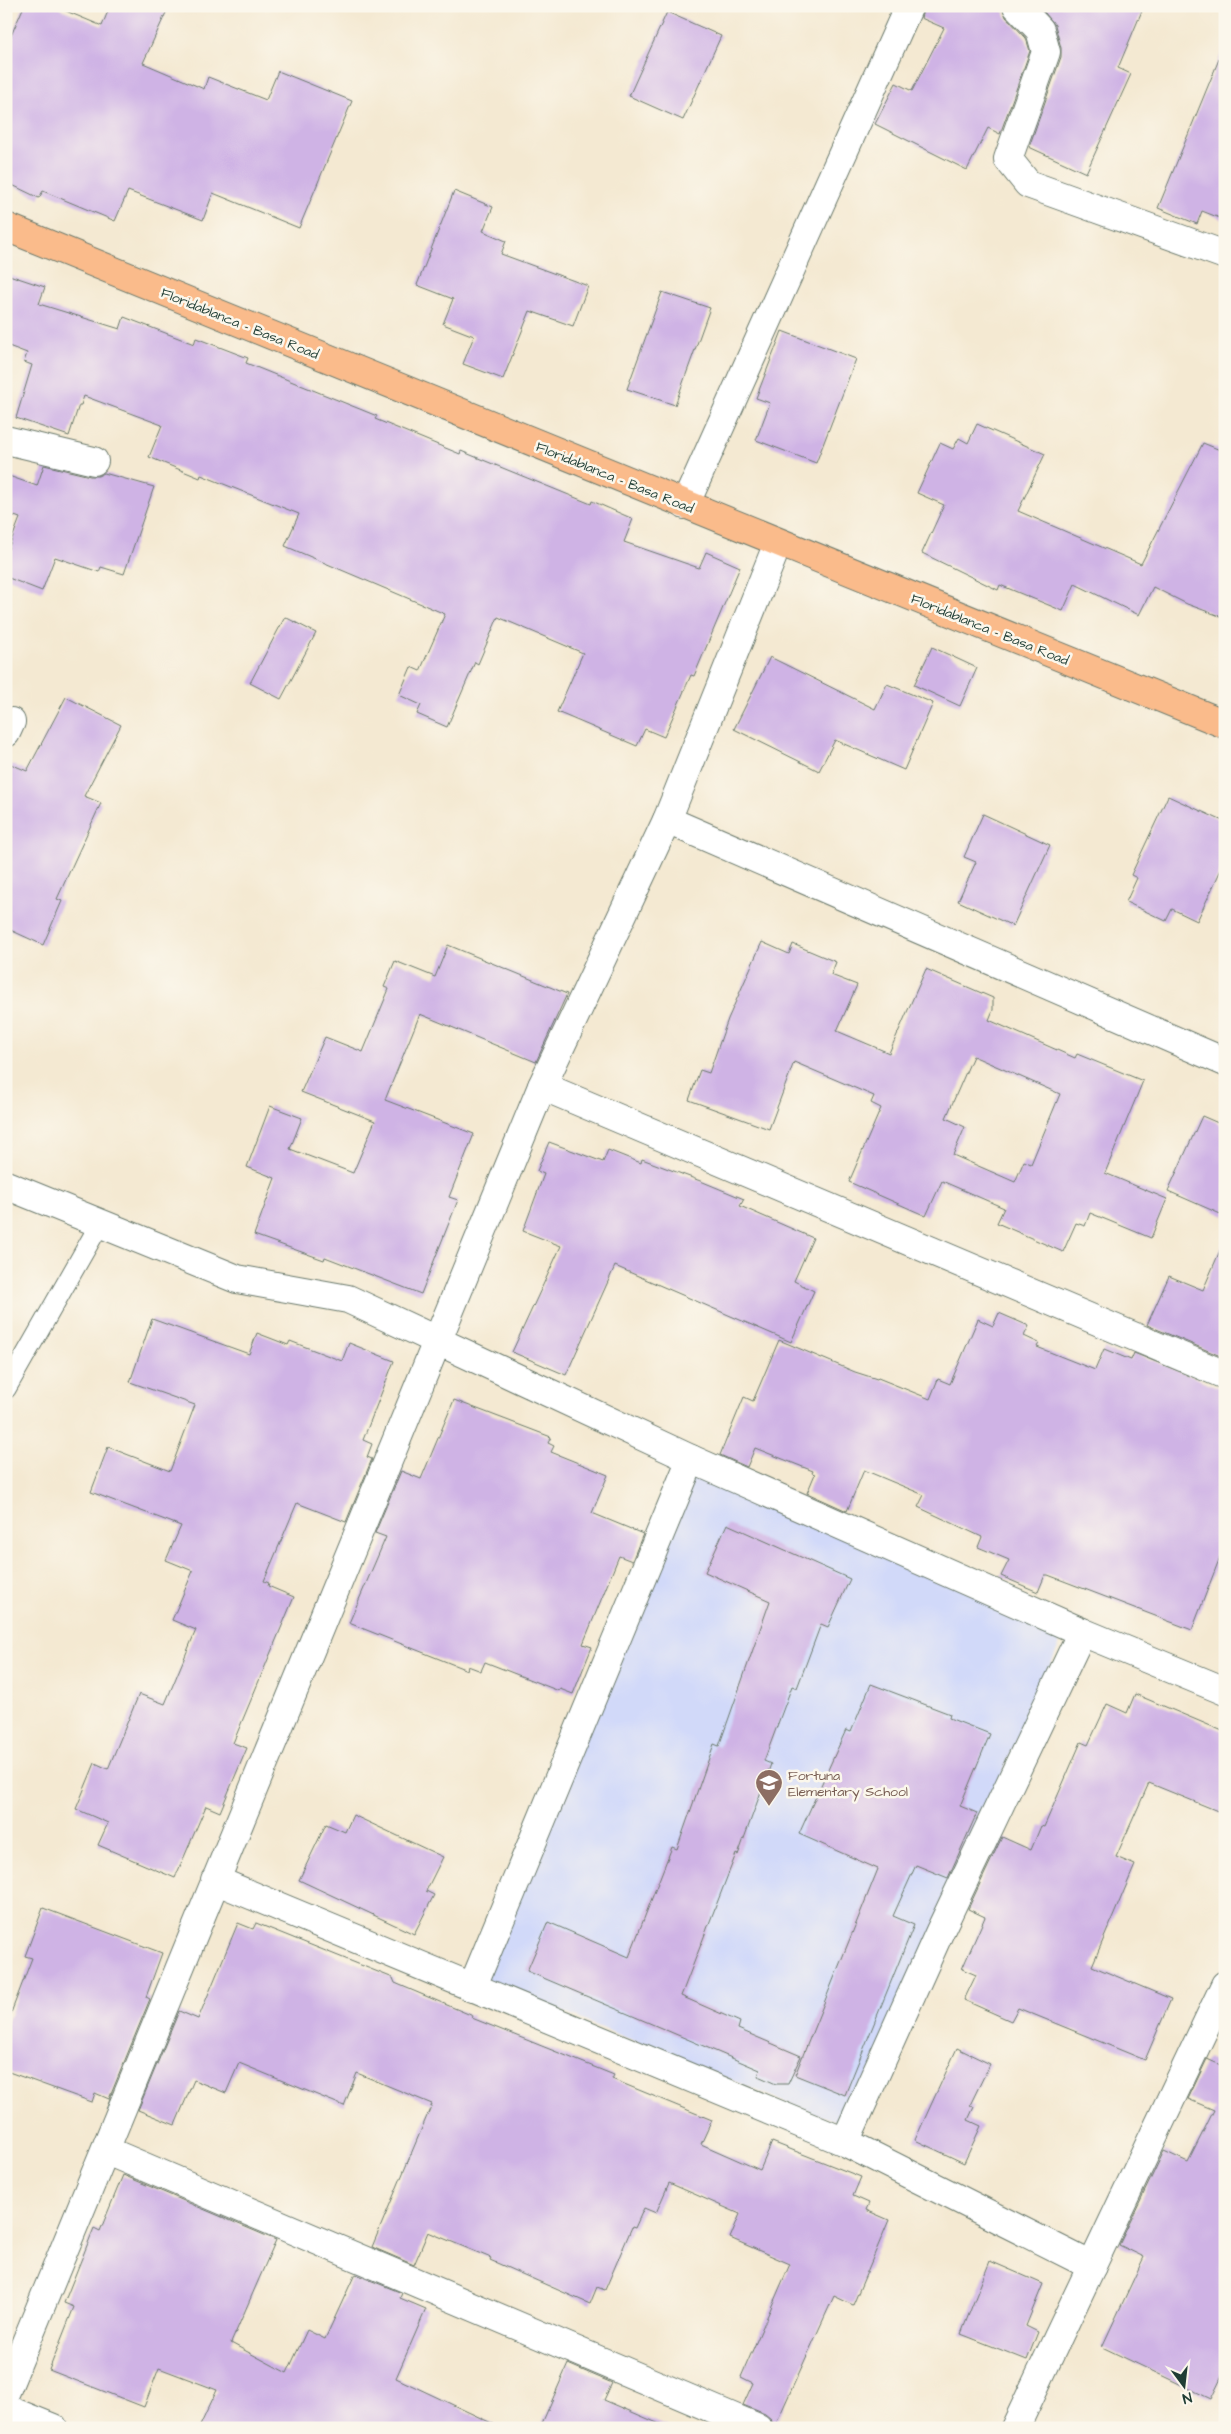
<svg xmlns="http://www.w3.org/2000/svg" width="1231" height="2434" viewBox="0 0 1231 2434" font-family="'Architects Daughter',sans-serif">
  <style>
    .built { fill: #d1d9f9 }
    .building { fill: #cfb3e5; fill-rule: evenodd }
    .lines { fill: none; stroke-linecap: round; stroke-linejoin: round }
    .lane-casing { stroke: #6a796b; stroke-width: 21 }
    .street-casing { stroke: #6a796b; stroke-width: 30 }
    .primary-casing { stroke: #6a796b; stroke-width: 30 }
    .lane { stroke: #fff; stroke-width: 19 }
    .street { stroke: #fff; stroke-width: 28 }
    .primary { stroke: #fabb8b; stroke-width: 28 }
    .labels { text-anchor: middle; stroke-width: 5; stroke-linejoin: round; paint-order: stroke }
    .street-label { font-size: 14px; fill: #1f3d34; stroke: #fbf7ec }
    .education-label { font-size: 14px; fill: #785e54; stroke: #fbf7ec; text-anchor: start }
  </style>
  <rect width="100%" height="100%" fill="#fbf7ec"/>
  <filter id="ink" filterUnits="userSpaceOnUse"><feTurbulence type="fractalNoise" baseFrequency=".02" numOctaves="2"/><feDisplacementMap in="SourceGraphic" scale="10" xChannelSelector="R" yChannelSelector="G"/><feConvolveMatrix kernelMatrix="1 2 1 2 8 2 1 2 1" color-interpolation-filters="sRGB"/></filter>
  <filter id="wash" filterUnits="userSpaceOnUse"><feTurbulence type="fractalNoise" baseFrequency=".0096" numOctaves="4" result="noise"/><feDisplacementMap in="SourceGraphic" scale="20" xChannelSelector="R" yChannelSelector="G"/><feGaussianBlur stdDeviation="1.12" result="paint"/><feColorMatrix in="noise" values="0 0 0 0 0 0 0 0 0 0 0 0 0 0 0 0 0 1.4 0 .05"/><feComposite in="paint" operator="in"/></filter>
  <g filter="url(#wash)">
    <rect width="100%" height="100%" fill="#f4e9d2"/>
    <path class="built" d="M692 1467 1064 1634 846 2126 480 1979Z"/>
    <g id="blocks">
      <g class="building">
        <path d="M24 6H54L102 26 110 6H169L143 63 204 89 208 77 266 100 278 71 352 101 299 228 213 193 203 220 128 191 115 221 43 191 39 198 6 182V47Z"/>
        <path d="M924 6H1002L1006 17 1026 38 1030 51 1000 134 988 128 967 170 875 124 896 83 912 91 944 28 921 18Z"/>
        <path d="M1039 6H1144L1118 68 1131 74 1086 173 1029 147 1061 57V48L1055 25Z"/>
        <path d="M667 12 721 36 683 120 629 96Z"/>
        <path d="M1224 47 1225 220 1202 211 1197 224 1158 208Z"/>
        <path d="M454 191 493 207 483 231 506 241 501 254 588 286 573 326 530 311 503 379 463 364 474 336 443 324 453 299 417 285Z"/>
        <path d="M6 274 45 287 39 304 120 329 124 317 194 344 196 338 248 358 246 363 377 416 375 419 460 454 461 451 591 504 592 501 633 519 624 542 699 568 706 552 740 567 694 676 691 675 664 737 645 729 637 746 557 712 583 653 498 617 478 664 475 662 447 727 417 714 421 705 399 695 411 667 420 671 445 614 285 546 299 514 201 475 200 478 149 457 162 425 84 396 81 405H79L69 436 16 418 32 365 24 362 27 353 6 345Z"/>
        <path d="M662 292 710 308 675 405 627 389Z"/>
        <path d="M782 331 856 359 816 463 756 440 770 403 756 398Z"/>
        <path d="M977 424 1045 454 1018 511 1141 564 1203 443 1225 452V618L1187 604 1153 587 1139 615 1075 584 1063 611 1000 585 998 590 922 553 944 505 917 493 940 443 953 449 959 438 968 443Z"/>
        <path d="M44 465 90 476H98L104 473 154 487 124 574 101 567 99 572 55 557 42 591 6 577V554L20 518 6 513V475L37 486Z"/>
        <path d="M285 617 316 633 281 699 250 683Z"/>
        <path d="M932 647 977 668 960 706 914 685Z"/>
        <path d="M770 657 875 709 887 684 933 703 904 770 835 740 819 771 734 729Z"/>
        <path d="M66 697 121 725 84 796 101 803 57 899 62 901 43 945 6 928V762L27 771Z"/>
        <path d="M1168 796 1225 822V861L1197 921 1172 909 1166 921 1126 902 1137 878 1131 875Z"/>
        <path d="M983 814 1050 845 1013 926 958 901 976 862 964 857Z"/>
        <path d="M762 942 789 954 793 944 836 962 831 975 857 985 837 1031 889 1053 926 969 993 998V1010L989 1020 1075 1058 1077 1054 1143 1081 1105 1173 1167 1199 1151 1238 1090 1213 1085 1226 1076 1223 1063 1252 997 1223 1004 1208 942 1181 926 1216 849 1182 881 1108 871 1103 874 1096 794 1062 769 1129 689 1100 700 1070 709 1073 728 1019ZM973 1056 1060 1094 1031 1164 1024 1161 1015 1182 953 1155 965 1127 946 1118Z"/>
        <path d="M448 945 567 994 536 1062 420 1014 385 1100 474 1134 449 1197 458 1200 421 1294 325 1257 324 1260 254 1235 275 1178 247 1167 270 1106 302 1118 290 1149 353 1173 375 1121 301 1092 325 1037 363 1052 389 989 384 987 395 961 435 977Z"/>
        <path d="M1202 1116 1225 1126V1216L1168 1191Z"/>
        <path d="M549 1142 603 1162 608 1150 641 1163 642 1159 703 1182 744 1199 740 1206 813 1238 794 1281 814 1291 791 1342 615 1266 566 1375 512 1352 561 1246 523 1231 544 1174 537 1171Z"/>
        <path d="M1225 1239V1358L1147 1325 1169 1276 1203 1290Z"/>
        <path d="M999 1313 1029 1326 1024 1336 1039 1343 1037 1347 1095 1370 1104 1349 1131 1360 1134 1353 1225 1390V1544L1192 1630 1048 1575H1045L1038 1592 1001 1576 1009 1560 978 1547 982 1537 918 1507 924 1495 864 1470 847 1511 807 1493 815 1474 812 1473 813 1471 755 1448 747 1467 720 1455 744 1397 753 1401 779 1340 855 1372 877 1379 878 1378 930 1399 938 1379 950 1384 978 1319 993 1326Z"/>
        <path d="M152 1319 249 1354 257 1333 288 1345 290 1341 342 1361 349 1343 394 1361 363 1440 372 1444 367 1457 372 1459 346 1522 297 1503 264 1581 269 1583 268 1586 294 1597 233 1743 247 1748 220 1812 206 1806 175 1878 98 1845 108 1823 76 1809 95 1763 108 1769 139 1694 165 1704 196 1630 172 1620 193 1571 166 1560 181 1526 91 1492 108 1447 170 1471 195 1405 130 1382Z"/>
        <path d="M454 1400 551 1437 548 1443 554 1446 551 1452 608 1475 592 1513 643 1534 632 1561 619 1556 583 1644 592 1647 573 1694 560 1689 559 1691 485 1662 481 1671 468 1666 467 1670 349 1623 386 1537 375 1533 401 1471 421 1479Z"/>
        <path d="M727 1524 850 1579 828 1627 821 1624 797 1688 792 1686 764 1761 771 1764 738 1855 736 1854 681 1996 740 2022 738 2029 801 2056 788 2084H776L758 2076 760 2070 527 1971 548 1922 629 1957 672 1847 677 1849 714 1744 719 1746 770 1601 705 1572Z"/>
        <path d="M871 1684 950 1714 949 1718 990 1734 960 1806 977 1813 948 1878 916 1865 893 1916 914 1925 845 2095 795 2075 878 1869 799 1834 846 1730 851 1732Z"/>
        <path d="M1135 1694 1225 1732V1814L1149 1783 1116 1857 1135 1865 1092 1966 1171 1999 1145 2060 1018 2008 1011 2021 964 2000 976 1975 962 1969 985 1917 968 1909 1002 1837 1031 1850 1041 1826 1044 1827 1081 1742 1088 1745 1107 1704 1127 1713Z"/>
        <path d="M353 1815 443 1857 426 1891 434 1895 414 1934 299 1880 326 1824 345 1832Z"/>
        <path d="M43 1908 162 1953 146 1997 150 1999 109 2099 95 2093 92 2102 6 2071V2026L32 1958 25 1956Z"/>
        <path d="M238 1923 253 1929 256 1923 393 1978 395 1983 473 2016 472 2018 614 2075 612 2079 712 2120 701 2144 760 2170 772 2142 861 2177 853 2196 869 2203 866 2210 889 2220 853 2305 834 2296 774 2428 771 2419 765 2414 743 2405 753 2383 741 2377 790 2264 730 2238 740 2214 669 2183 656 2213 644 2208 635 2228 632 2227 605 2290 597 2287 590 2304 490 2260 491 2258 428 2232 414 2265 372 2247 432 2104 357 2073 344 2106 239 2063 226 2093 194 2080 175 2125 138 2110 179 2011 198 2019Z"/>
        <path d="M957 2048 990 2064 970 2105 974 2107 968 2120 981 2126 964 2163 915 2140Z"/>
        <path d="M1207 2059 1225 2067V2370L1211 2399 1102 2347 1144 2257 1119 2245 1164 2151 1188 2162 1214 2110 1188 2099Z"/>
        <path d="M123 2175 276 2240 231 2343 287 2373 307 2330 325 2339 355 2274 402 2293 400 2298 426 2309 396 2378 502 2428H199L217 2390 159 2368 144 2407 49 2370 74 2307 64 2303 94 2228 100 2231Z"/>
        <path d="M990 2261 1043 2284 1026 2326 1038 2332 1027 2360 961 2334Z"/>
        <path d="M568 2364 612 2383 604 2400 669 2428H540Z"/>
      </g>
    </g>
  </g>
  <g filter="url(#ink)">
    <use href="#blocks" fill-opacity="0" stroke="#6a796b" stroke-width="1"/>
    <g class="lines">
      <defs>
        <path id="lane" d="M6 1389 101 1222"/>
        <g id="street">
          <path d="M1017 6 1040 30 1046 52 1008 159 1028 184 1225 255"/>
          <path d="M6 440 94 461"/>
          <path d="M685 505 909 6"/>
          <path d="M6 733 11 722"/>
          <path d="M667 820 1225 1062"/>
          <path d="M542 1086 1225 1375"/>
          <path d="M6 1185 237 1279 348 1299 691 1459 1082 1632 1225 1691"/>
          <path d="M215 1880 845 2142 1092 2266"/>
          <path d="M472 1988 691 1459"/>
          <path d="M845 2142 940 1931 1082 1632"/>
          <path d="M107 2151 758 2428"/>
          <path d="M6 2391 542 1086 667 820 778 543"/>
          <path d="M6 2409 53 2428"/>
          <path d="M1015 2428 1225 1985"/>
        </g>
        <path id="primary" d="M6 227 1225 724"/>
      </defs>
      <use href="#lane" class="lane-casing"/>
      <use href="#street" class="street-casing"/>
      <use href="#primary" class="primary-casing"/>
      <use href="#lane" class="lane"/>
      <use href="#street" class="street"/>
      <use href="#primary" class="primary"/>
    </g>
  </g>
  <defs>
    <symbol id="school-pin" viewBox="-11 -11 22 30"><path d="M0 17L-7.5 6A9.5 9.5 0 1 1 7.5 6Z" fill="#8d6e63" stroke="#fbf7ec"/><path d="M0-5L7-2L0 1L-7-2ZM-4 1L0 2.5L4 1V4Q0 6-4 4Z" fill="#fff"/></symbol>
  </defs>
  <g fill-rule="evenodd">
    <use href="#school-pin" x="753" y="1767" width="32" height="43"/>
  </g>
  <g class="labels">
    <g class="street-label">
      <text transform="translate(240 323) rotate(22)" y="5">Floridablanca - Basa Road</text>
      <text transform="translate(615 477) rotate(22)" y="5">Floridablanca - Basa Road</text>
      <text transform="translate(990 629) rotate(22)" y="5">Floridablanca - Basa Road</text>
    </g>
    <g class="education-label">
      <text x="788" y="1780">Fortuna<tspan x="788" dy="16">Elementary School</tspan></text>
    </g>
  </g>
  <rect width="1231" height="2434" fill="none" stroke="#fbf7ec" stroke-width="25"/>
  <g transform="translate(1184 2386) rotate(165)" stroke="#fbf7ec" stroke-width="4" paint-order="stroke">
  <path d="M0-4L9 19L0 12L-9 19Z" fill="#1f3d34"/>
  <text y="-8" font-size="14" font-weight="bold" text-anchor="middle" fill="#1f3d34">N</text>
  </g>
</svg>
